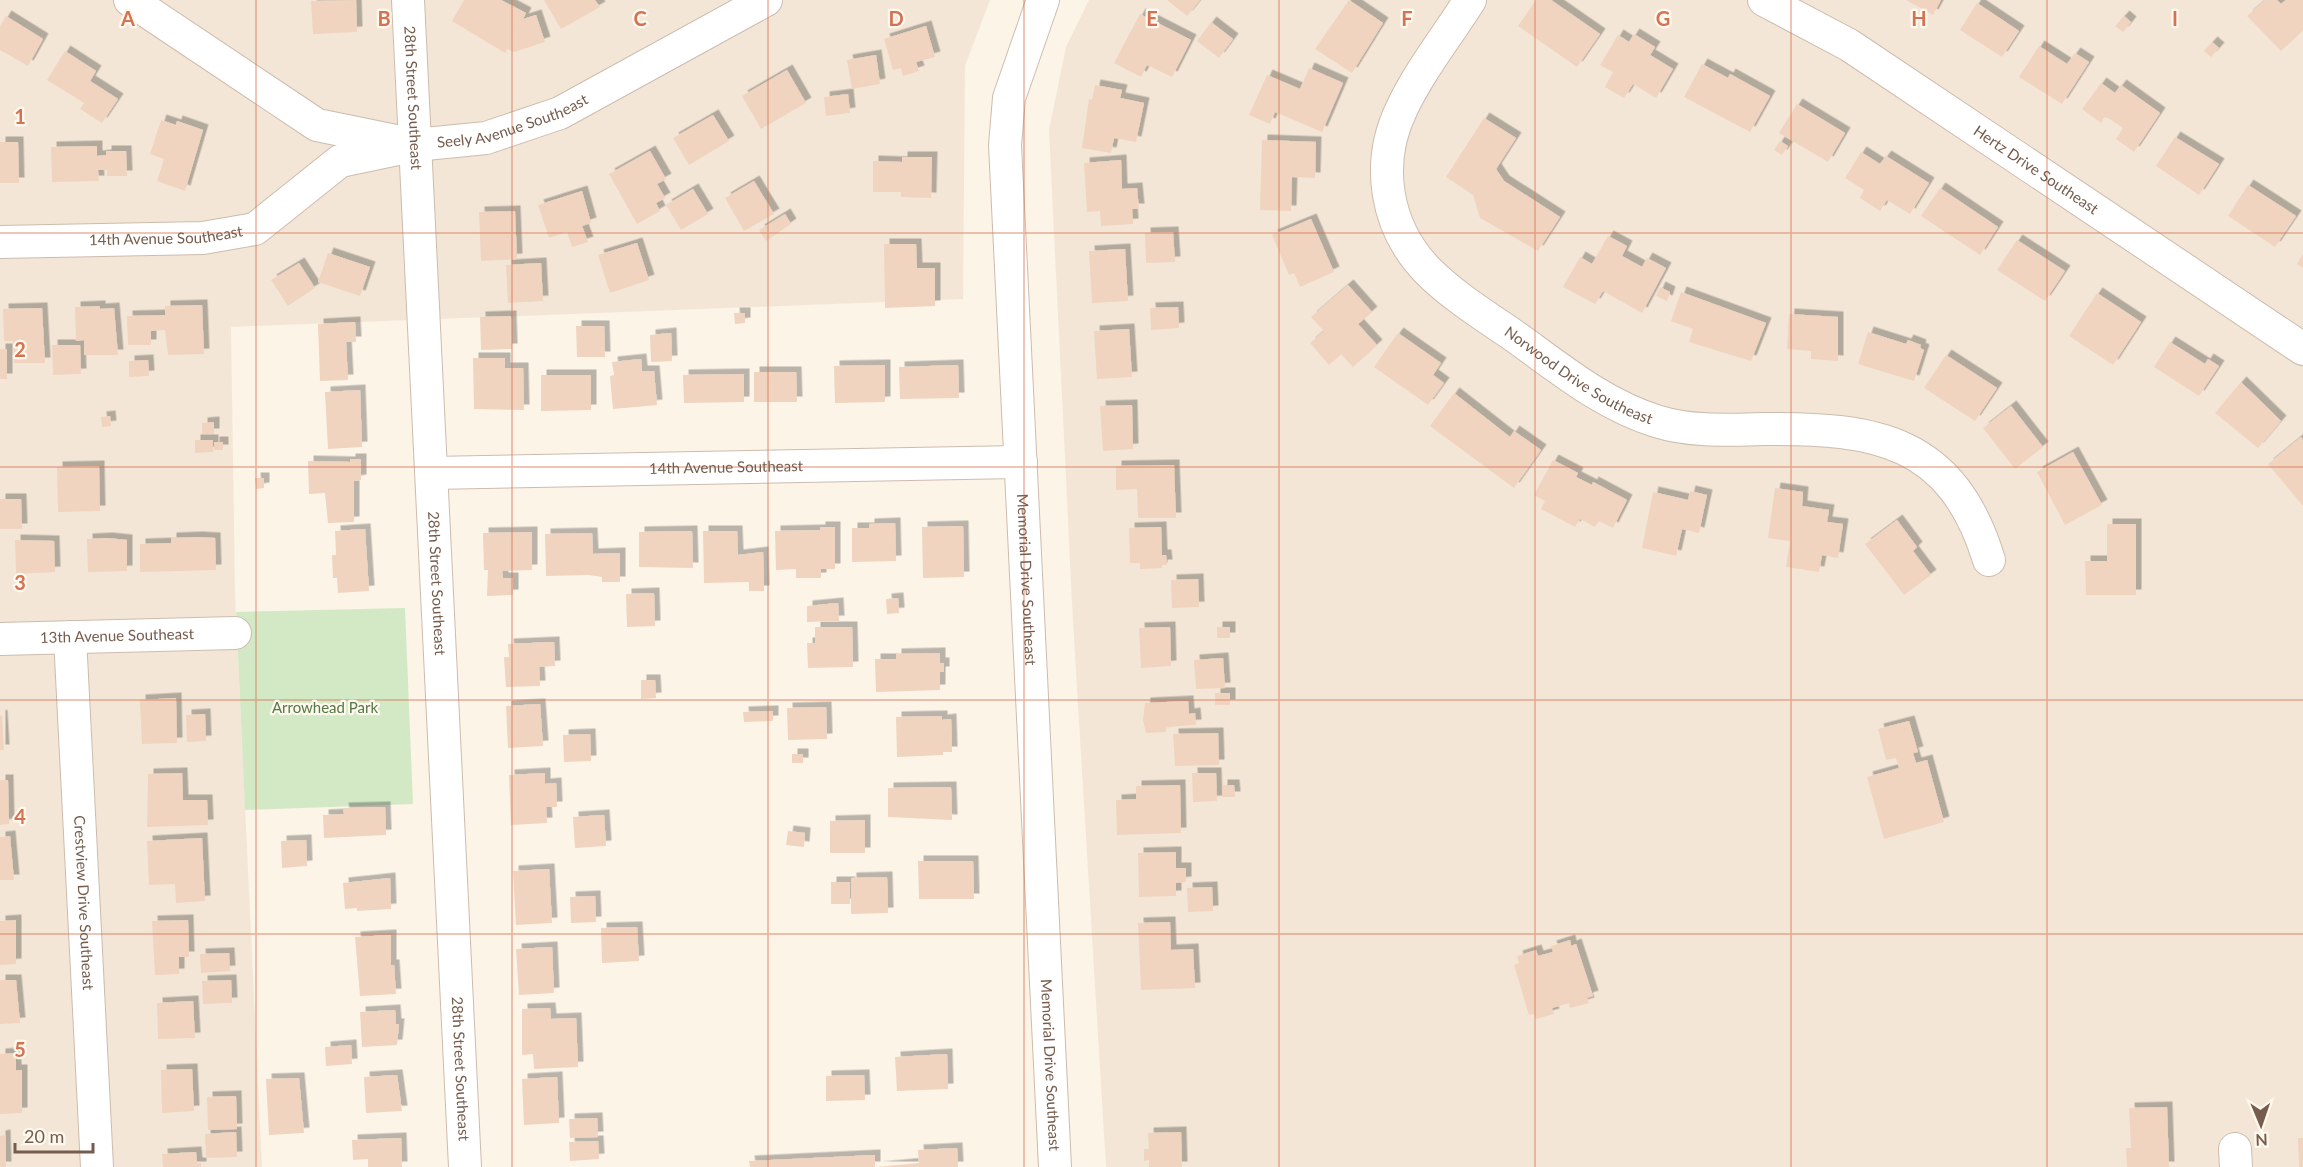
<svg xmlns="http://www.w3.org/2000/svg" width="2303" height="1167" viewBox="0 0 2303 1167" font-family="Lato,sans-serif">
  <style>
    .residential { fill: #f3e6d6 }
    .green { fill: #d3e9c6 }
    .building { fill: #f0d4c0; filter: url(#shadow) }
    .lines { fill: none; stroke-linecap: round; stroke-linejoin: round }
    .minor-casing { stroke: #cdbcae; stroke-width: 34 }
    .minor { stroke: #fff; stroke-width: 32 }
    .grid { fill: none; stroke: #d57251; stroke-width: 1.5; stroke-opacity: 0.55 }
    .labels { text-anchor: middle; stroke-width: 4.5; stroke-linejoin: round; paint-order: stroke }
    .street-label { font-size: 15px; fill: #755c4c; stroke: #fef8ee }
    .park-label { font-size: 15px; fill: #537944; stroke: #fef8ee }
    .grid-label { font-size: 20px; text-anchor: middle; font-weight: bold; fill: #d57251; stroke: #fef8ee; stroke-width: 4.5; stroke-linejoin: round; paint-order: stroke }
  </style>
  <defs>
    <filter id="shadow"><feDropShadow dx="5.5" dy="-5.5" stdDeviation="0" flood-color="#0004"/></filter>
  </defs>
  <rect width="100%" height="100%" fill="#fcf4e7"/>
  <g class="residential">
    <path d="M0 0H990L965 66 963 299 231 327 235 594 262 1167H0Z"/>
    <path d="M1089 0H2303V1167H1106L1073 622 1049 130 1066 47Z"/>
  </g>
  <path class="green" d="M405 608 413 804 245 810 236 612Z"/>
  <g class="building">
    <path d="M356 0 357 32 313 34 311 1Z"/>
    <path d="M464 0H501L526 13 523 19 536 15 545 42 514 52 507 49 505 53 452 21Z"/>
    <path d="M544 0H595L600 7 561 29Z"/>
    <path d="M1167 0H1200L1187 16Z"/>
    <path d="M1349 0 1383 23 1352 73 1315 49Z"/>
    <path d="M1536 0H1551L1600 34 1577 67 1518 26Z"/>
    <path d="M1906 0H1941L1933 15Z"/>
    <path d="M2265 0H2277L2281 4 2286 0H2303V30L2281 51 2247 16Z"/>
    <path d="M1977 3 2019 31 2002 57 1960 30Z"/>
    <path d="M1140 14 1191 40 1172 77 1147 65 1141 77 1114 63Z"/>
    <path d="M6 16 43 39 28 66 0 50V26Z"/>
    <path d="M2124 16 2131 22 2123 32 2115 26Z"/>
    <path d="M1211 22 1233 39 1219 58 1197 41Z"/>
    <path d="M926 26 935 57 916 62 919 71 903 76 901 68 893 70 884 39Z"/>
    <path d="M1634 34 1655 47 1650 55 1673 69 1656 98 1633 84 1624 98 1605 87 1613 72 1600 65 1618 35 1629 42Z"/>
    <path d="M2212 42 2219 48 2211 57 2204 51Z"/>
    <path d="M2039 46 2067 64 2075 53 2089 62 2062 104 2019 77Z"/>
    <path d="M65 51 96 71 90 81 118 99 102 123 80 109 84 103 47 80Z"/>
    <path d="M876 55 880 84 852 89 847 60Z"/>
    <path d="M1702 64 1728 78 1730 74 1770 96 1750 132 1684 97Z"/>
    <path d="M1309 68 1343 83 1322 132 1275 112 1270 124 1249 115 1267 75 1300 89Z"/>
    <path d="M787 70 806 103 761 129 742 96Z"/>
    <path d="M2101 83 2115 93 2121 85 2160 113 2134 152 2116 139 2123 128 2105 116 2101 123 2082 109Z"/>
    <path d="M1095 85 1122 90 1120 98 1144 103 1136 142 1114 138 1111 153 1082 148 1089 99 1092 100Z"/>
    <path d="M848 94 850 113 826 116 824 97Z"/>
    <path d="M1797 104 1845 133 1828 162 1779 133Z"/>
    <path d="M713 115 729 141 689 165 673 138Z"/>
    <path d="M1484 118 1516 138 1496 169 1504 181 1560 217 1538 251 1480 218 1473 195 1446 177Z"/>
    <path d="M161 120 176 125 177 121 203 130 185 191 157 181 164 159 150 154Z"/>
    <path d="M2175 137 2219 164 2199 195 2156 166Z"/>
    <path d="M1262 140 1316 142 1315 178 1292 177 1291 211 1260 210Z"/>
    <path d="M1780 141 1788 146 1782 155 1774 150Z"/>
    <path d="M0 142H18L19 183H0Z"/>
    <path d="M97 146V156L106 155V151H126L127 176H107V170H98L99 181 52 182 51 147Z"/>
    <path d="M650 151 666 179 657 184 665 198 656 203 660 211 637 224 609 174Z"/>
    <path d="M1861 152 1880 164 1886 156 1929 183 1910 214 1887 200 1880 211 1860 198 1864 190 1845 178Z"/>
    <path d="M902 157H932L931 198 901 197V192H873V161L902 162Z"/>
    <path d="M1121 160 1122 189 1137 188 1139 209H1132L1133 224 1101 226 1100 211 1087 212 1084 163Z"/>
    <path d="M754 181 774 214 744 231 725 198Z"/>
    <path d="M2248 185 2296 216 2275 247 2228 216Z"/>
    <path d="M1940 188 1998 227 1980 255 1921 216Z"/>
    <path d="M693 189 708 214 681 230 666 205Z"/>
    <path d="M582 191 591 223 582 226 588 242 572 247 567 232 549 238 538 205Z"/>
    <path d="M515 211 517 259 481 261 479 212Z"/>
    <path d="M785 214 791 224 766 241 759 230Z"/>
    <path d="M1311 219 1334 272 1300 287 1294 273 1289 275 1272 235Z"/>
    <path d="M1173 232 1175 262 1146 263 1145 233Z"/>
    <path d="M1608 236 1627 246 1622 256 1642 267 1647 258 1666 268 1642 313 1603 291 1595 304 1563 287 1580 257 1592 264Z"/>
    <path d="M2017 240 2065 271 2045 301 1997 270Z"/>
    <path d="M637 243 649 280 610 293 598 255Z"/>
    <path d="M884 244H916L917 268H935V306L885 308Z"/>
    <path d="M1125 249 1128 301 1092 303 1089 251Z"/>
    <path d="M328 253 370 267 360 296 318 282Z"/>
    <path d="M2303 254V268L2297 264Z"/>
    <path d="M299 263 315 288 288 306 271 280Z"/>
    <path d="M541 263 543 301 508 303 506 265Z"/>
    <path d="M1348 285 1372 312 1358 324 1377 345 1353 367 1341 354 1329 365 1310 343 1324 331 1311 317Z"/>
    <path d="M1660 287 1670 292 1667 301 1656 296Z"/>
    <path d="M1681 292 1766 323 1751 361 1689 342 1693 329 1671 321Z"/>
    <path d="M2097 293 2141 322 2113 365 2069 336Z"/>
    <path d="M202 305 204 354 168 355 165 330 151 331V345H128L127 316 165 315V306Z"/>
    <path d="M100 306V309L114 308 118 355H84V340L76 341 75 307Z"/>
    <path d="M1178 307 1179 328 1151 330 1150 308Z"/>
    <path d="M42 308 45 363H14L13 341H4L3 309Z"/>
    <path d="M734 313H745V323L735 324Z"/>
    <path d="M1789 314 1838 317V361L1811 359V351L1787 349Z"/>
    <path d="M511 316 512 349 481 350 480 317Z"/>
    <path d="M355 322 356 342H346L348 380 320 381 318 324Z"/>
    <path d="M576 326H604L605 357H577Z"/>
    <path d="M1129 329 1132 377 1097 379 1094 331Z"/>
    <path d="M1868 332 1906 344 1908 340 1921 345 1920 348 1924 350 1914 381 1858 364Z"/>
    <path d="M671 333 672 361 651 362 650 335Z"/>
    <path d="M1398 333 1441 363 1433 375 1444 383 1428 405 1374 367Z"/>
    <path d="M2170 342 2205 364 2208 359 2219 366 2199 396 2154 367Z"/>
    <path d="M52 345H80L81 374 53 375Z"/>
    <rect x="0" y="349" width="7" height="30"/>
    <path d="M1946 355 1997 388 1975 421 1924 388Z"/>
    <path d="M473 358H505V368H523L524 410 474 409Z"/>
    <path d="M641 359 642 371H654L657 405 613 409 610 376 614 375 612 362Z"/>
    <path d="M148 360 149 376 129 377V361Z"/>
    <path d="M885 365V402L835 403 834 366Z"/>
    <path d="M958 365 959 398 900 399 899 367Z"/>
    <path d="M754 372H796L797 402H754Z"/>
    <path d="M744 374V402L684 403 683 375Z"/>
    <path d="M541 375H591V410L541 411Z"/>
    <path d="M2241 382 2281 421 2258 448 2215 413Z"/>
    <path d="M360 390 362 447 328 449 325 392Z"/>
    <path d="M1454 393 1510 437 1514 431 1541 450 1514 488 1430 426Z"/>
    <path d="M1132 405 1133 449 1103 451 1100 406Z"/>
    <path d="M2011 406 2043 447 2015 469 1983 428Z"/>
    <path d="M110 416 111 426 102 427 101 417Z"/>
    <path d="M214 422V434H202V423Z"/>
    <path d="M2301 437 2303 440V506L2268 464Z"/>
    <path d="M195 440H213V452L195 453Z"/>
    <rect x="214" y="442" width="9" height="8"/>
    <path d="M2073 452 2102 505 2065 525 2037 472Z"/>
    <path d="M350 459H361V480L354 481V522L328 523 325 493 309 494 308 461 350 462Z"/>
    <path d="M1553 460 1578 473 1576 477 1592 485 1593 482 1627 500 1613 528 1599 521 1595 527 1580 519 1575 527 1541 509 1545 501 1534 495Z"/>
    <path d="M1174 465 1176 518H1138L1137 489 1116 490V466Z"/>
    <path d="M99 466 100 511 58 512 57 467Z"/>
    <path d="M255 478H264V488L256 489Z"/>
    <path d="M1775 488 1803 492 1802 506 1829 510 1827 522 1843 524 1838 558 1822 555 1819 572 1786 567 1790 541 1768 538Z"/>
    <path d="M1690 491 1707 495 1699 533 1682 529 1676 556 1642 548 1653 492 1688 500Z"/>
    <path d="M0 499H21L22 529H0Z"/>
    <path d="M1897 520 1917 547 1913 551 1931 575 1904 595 1865 544Z"/>
    <path d="M895 523 896 561 852 562V528H869V524Z"/>
    <path d="M2107 524H2136V595H2086L2085 561H2107Z"/>
    <path d="M963 526 964 577 923 578 922 527Z"/>
    <path d="M820 527H835V569H821V578H796V569L776 570 775 531 820 530Z"/>
    <path d="M1161 527 1162 555H1166L1167 565H1162V568L1140 569V563H1130L1129 528Z"/>
    <path d="M365 529 369 591 338 593 337 578H333L332 555H336L335 531Z"/>
    <path d="M692 531 693 568 639 567V532Z"/>
    <path d="M703 531H737L738 555 763 552 764 591H749V582L704 583Z"/>
    <path d="M532 532V570L502 571 503 578H513V595L487 596 488 570H484L483 533Z"/>
    <path d="M592 533 593 554 620 553V582H602V577L589 575 546 576 545 534Z"/>
    <path d="M197 537 215 538 216 570 140 572V544L171 543V538Z"/>
    <path d="M107 538 127 540V571L88 572 87 539Z"/>
    <path d="M15 540 54 541 55 572 16 574Z"/>
    <path d="M1198 579 1199 607 1172 608 1171 580Z"/>
    <path d="M654 593 655 626 627 627 626 594Z"/>
    <path d="M898 598 899 613 887 614 886 599Z"/>
    <path d="M838 603 839 621 807 622V606Z"/>
    <path d="M815 627H852L853 667 808 668 807 643H815Z"/>
    <path d="M1170 627 1171 666 1141 668 1139 628Z"/>
    <rect x="1217" y="627" width="13" height="11"/>
    <path d="M554 642 555 666 539 667 540 686 506 687 504 657H509L508 644Z"/>
    <path d="M940 653V663H944V672H940V690L876 692 875 659H896V654Z"/>
    <path d="M1223 658 1225 688 1196 689 1194 660Z"/>
    <path d="M641 680H655L656 698 641 699Z"/>
    <rect x="1215" y="693" width="15" height="12"/>
    <path d="M176 698 177 743 142 744 140 700Z"/>
    <path d="M1188 701 1189 714 1195 713 1196 725 1166 727V732L1146 733 1143 720 1145 703Z"/>
    <path d="M540 704 543 746 508 748 506 706Z"/>
    <path d="M826 707 827 739 788 740 787 708Z"/>
    <path d="M773 711V721L744 722 743 712Z"/>
    <path d="M205 714 206 741 187 742 186 715Z"/>
    <path d="M2 715 4 750H0V716Z"/>
    <path d="M942 716V720L951 719 952 752H943V755L897 757 896 717Z"/>
    <path d="M1909 721 1918 752 1913 753 1916 763 1927 760 1944 822 1884 839 1867 777 1899 768 1896 758 1886 760 1878 729Z"/>
    <path d="M1218 733 1219 765 1175 766 1173 734Z"/>
    <path d="M590 734 591 761 564 762 563 735Z"/>
    <rect x="792" y="754" width="11" height="9"/>
    <path d="M182 773 183 800H207L208 825 147 827 148 774Z"/>
    <path d="M545 773V784L556 783 557 807H546L547 823 511 825 509 775Z"/>
    <path d="M1192 773H1216L1217 801 1193 802Z"/>
    <path d="M0 780H8L9 824 0 825Z"/>
    <path d="M1180 785 1181 833 1117 835 1116 800 1136 799V786Z"/>
    <path d="M1222 785H1234L1235 797H1222Z"/>
    <path d="M951 787 952 820 888 817V788Z"/>
    <path d="M385 807 386 835 324 838 323 815 344 814 343 808Z"/>
    <path d="M604 815 606 846 575 848 573 817Z"/>
    <path d="M865 820V853H830V821Z"/>
    <path d="M788 831 805 833 804 847 786 845Z"/>
    <path d="M10 836 14 880H0V837Z"/>
    <path d="M202 838 205 901 176 903 175 884 149 885 147 841Z"/>
    <path d="M306 840 307 866 282 868 281 841Z"/>
    <path d="M1176 852V868H1186V882L1176 883V896L1139 897 1138 853Z"/>
    <path d="M918 861H973L974 899H919Z"/>
    <path d="M549 869 552 923 516 925 513 871Z"/>
    <path d="M887 877 888 913 851 914V878Z"/>
    <path d="M390 878 391 909 357 911V908L345 909 343 883Z"/>
    <rect x="831" y="882" width="19" height="22"/>
    <path d="M1212 887 1213 911 1188 912 1187 888Z"/>
    <path d="M595 896 596 922 571 923 570 897Z"/>
    <path d="M16 920V964L0 965V921Z"/>
    <path d="M188 920 189 957H179V974L155 975 152 921Z"/>
    <path d="M1170 922 1171 950 1193 949 1195 988 1141 990 1138 923Z"/>
    <path d="M637 927 639 961 602 963 601 928Z"/>
    <path d="M391 935V965H394L396 994 360 996 355 937Z"/>
    <path d="M1570 940 1571 946 1576 944 1593 996 1587 998 1589 1003 1570 1008 1569 1003 1552 1008 1554 1014 1536 1019 1534 1014 1529 1015 1514 965 1519 963 1517 956 1536 950 1538 956 1553 952 1551 946Z"/>
    <path d="M552 947 554 993 519 995 516 949Z"/>
    <path d="M229 953 230 971 201 973 200 954Z"/>
    <path d="M0 980H16L20 1023 0 1024Z"/>
    <path d="M231 980 232 1003 203 1004 202 981Z"/>
    <path d="M193 1001 195 1038 158 1039 157 1003Z"/>
    <path d="M550 1008 551 1019 576 1018 578 1067 534 1069 533 1054 522 1055V1009Z"/>
    <path d="M395 1010 396 1024H399L397 1045 362 1047 360 1012Z"/>
    <path d="M351 1045 352 1064 326 1066 325 1047Z"/>
    <path d="M16 1053V1070H22V1113L0 1114V1054Z"/>
    <path d="M947 1054 948 1089 897 1091 895 1057Z"/>
    <path d="M192 1069 194 1111 162 1113 161 1070Z"/>
    <path d="M397 1075 402 1111 366 1113 364 1077Z"/>
    <path d="M864 1075 865 1100 826 1101V1076Z"/>
    <path d="M557 1077 559 1123 524 1125 522 1079Z"/>
    <path d="M299 1078 304 1133 269 1135 266 1079Z"/>
    <path d="M236 1096 237 1129 208 1130 207 1097Z"/>
    <path d="M2167 1107 2169 1167H2127L2126 1148H2131L2129 1108Z"/>
    <path d="M597 1118 598 1137 570 1138 569 1119Z"/>
    <path d="M236 1132 237 1157 206 1158 205 1134Z"/>
    <path d="M1181 1132 1182 1167H1149V1160L1144 1161V1149H1149L1148 1133Z"/>
    <path d="M5 1135 6 1167H0V1136Z"/>
    <path d="M401 1138 402 1167H368V1159L353 1160 352 1140Z"/>
    <path d="M2298 1138H2303V1167H2299Z"/>
    <path d="M598 1141 599 1159 570 1161 569 1142Z"/>
    <path d="M957 1148 958 1167H877L919 1163 918 1150Z"/>
    <path d="M196 1152 197 1163H201V1167H163L162 1154Z"/>
    <path d="M875 1155V1167H750L749 1161Z"/>
  </g>
  <g class="lines">
    <defs>
      <g id="minor">
        <path id="s1" d="M130 0 317 125 415 145 486 138 560 113 766 0"/>
        <path id="s2" d="M408 0 465 1167"/>
        <path id="s3" d="M1043 0 1009 98 1005 145 1055 1167"/>
        <path id="s4" d="M1470 0C1448 35 1420 70 1402 108 1375 163 1385 227 1428 271 1452 295 1482 314 1510 333 1557 366 1601 404 1656 421 1690 432 1728 430 1763 429 1877 428 1952 440 1989 560"/>
        <path id="s5" d="M1764 0 1849 45 2303 349"/>
        <path id="s6" d="M0 242 203 238 255 229 340 161 402 148"/>
        <path id="s7" d="M432 473 1021 462"/>
        <path id="s8" d="M70 637 97 1167"/>
        <path id="s9" d="M0 639 235 633"/>
        <path d="M2235 1149 2236 1167"/>
      </g>
    </defs>
    <use href="#minor" class="minor-casing"/>
    <use href="#minor" class="minor"/>
  </g>
  <path class="grid" d="M256 0V1167M512 0V1167M768 0V1167M1024 0V1167M1279 0V1167M1535 0V1167M1791 0V1167M2047 0V1167M0 233H2303M0 467H2303M0 700H2303M0 934H2303"/>
  <g class="labels">
    <g class="street-label">
      <text dy="5" stroke="none"><textPath href="#s2" startOffset="98">28th Street Southeast</textPath></text>
      <text dy="5" stroke="none"><textPath href="#s1" startOffset="426">Seely Avenue Southeast</textPath></text>
      <text dy="5" stroke="none"><textPath href="#s5" startOffset="321">Hertz Drive Southeast</textPath></text>
      <text dy="5" stroke="none"><textPath href="#s6" startOffset="166">14th Avenue Southeast</textPath></text>
      <text dy="5" stroke="none"><textPath href="#s4" startOffset="488">Norwood Drive Southeast</textPath></text>
      <text dy="5" stroke="none"><textPath href="#s7" startOffset="294">14th Avenue Southeast</textPath></text>
      <text dy="5" stroke="none"><textPath href="#s3" startOffset="586">Memorial Drive Southeast</textPath></text>
      <text dy="5" stroke="none"><textPath href="#s2" startOffset="584">28th Street Southeast</textPath></text>
      <text dy="5" stroke="none"><textPath href="#s9" startOffset="117">13th Avenue Southeast</textPath></text>
      <text dy="5" stroke="none"><textPath href="#s8" startOffset="266">Crestview Drive Southeast</textPath></text>
      <text dy="5" stroke="none"><textPath href="#s3" startOffset="1072">Memorial Drive Southeast</textPath></text>
      <text dy="5" stroke="none"><textPath href="#s2" startOffset="1070">28th Street Southeast</textPath></text>
    </g>
    <g class="park-label">
      <text x="325" y="713">Arrowhead Park</text>
    </g>
  </g>
  <g class="grid-label">
    <text x="128" y="26">A</text>
    <text x="384" y="26">B</text>
    <text x="640" y="26">C</text>
    <text x="896" y="26">D</text>
    <text x="1152" y="26">E</text>
    <text x="1407" y="26">F</text>
    <text x="1663" y="26">G</text>
    <text x="1919" y="26">H</text>
    <text x="2175" y="26">I</text>
    <text x="20" y="124">1</text>
    <text x="20" y="357">2</text>
    <text x="20" y="590">3</text>
    <text x="20" y="824">4</text>
    <text x="20" y="1057">5</text>
  </g>
  <g transform="translate(2261 1125) rotate(178)" stroke="#fef8ee" stroke-width="4.5" paint-order="stroke">
  <path d="M0-4.5L10 22L0 15L-10 22Z" fill="#755c4c"/>
  <text y="-9" font-size="16" font-weight="bold" text-anchor="middle" fill="#755c4c">N</text>
  </g>
  <path d="M15 1143v9h78v-9" fill="none" stroke="#755c4c" stroke-width="3"/>
  <text x="24" y="1143" font-size="18" fill="#755c4c" stroke="#fef8ee" stroke-width="4.5" paint-order="stroke">20 m</text>
</svg>
